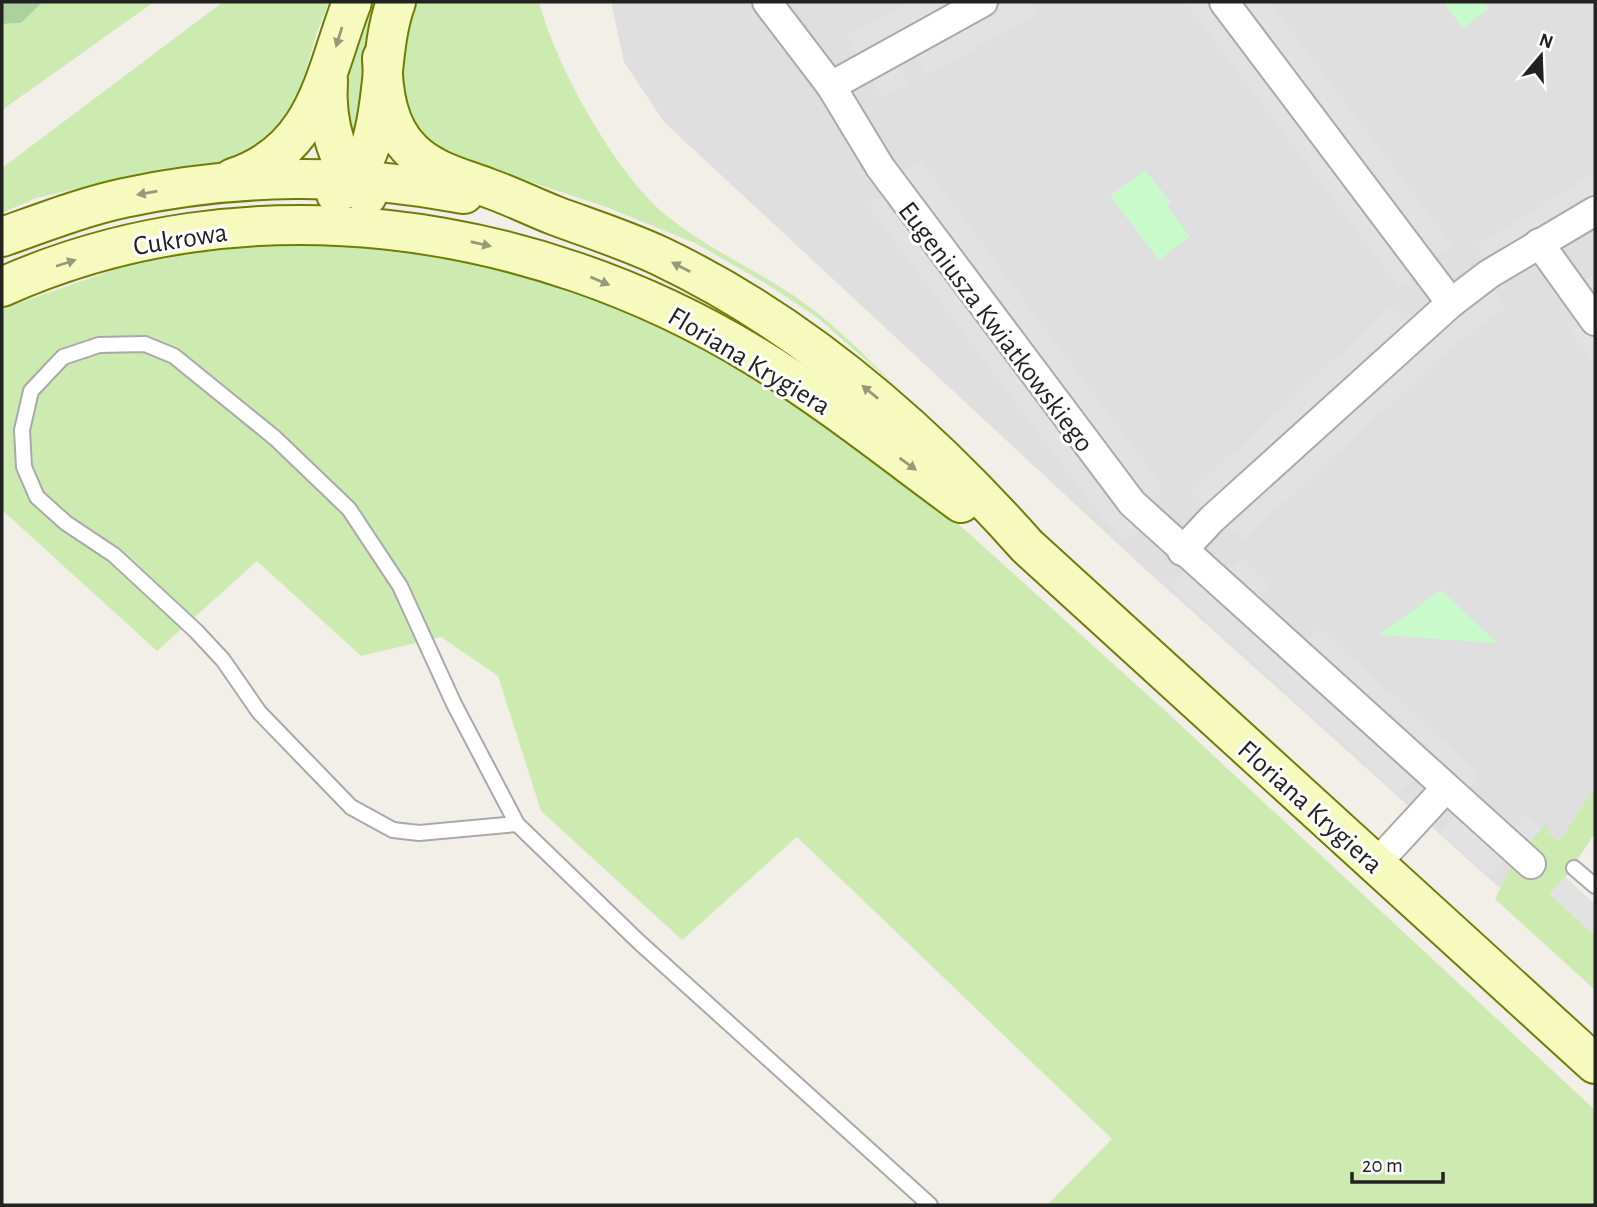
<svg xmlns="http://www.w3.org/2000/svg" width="1597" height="1207" viewBox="0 0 1597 1207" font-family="'Alegreya Sans',sans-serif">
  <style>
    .residential { fill: #e0dfdf }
    .grass { fill: #cdebb0 }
    .forest { fill: #add19e }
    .park { fill: #c8facc }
    .parking { fill: #e2e2e2 }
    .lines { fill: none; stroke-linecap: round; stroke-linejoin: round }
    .lane-casing { stroke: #a9a9a9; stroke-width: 18 }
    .street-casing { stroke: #a9a9a9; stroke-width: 32 }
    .secondary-casing { stroke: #707d05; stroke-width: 42 }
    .lane { stroke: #fff; stroke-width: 14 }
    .street { stroke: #fff; stroke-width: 28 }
    .secondary { stroke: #f7fabf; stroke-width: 38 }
    .oneway { fill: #979978 }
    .labels { text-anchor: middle; stroke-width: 6; stroke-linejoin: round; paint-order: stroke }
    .street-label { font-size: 28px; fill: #222; stroke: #fff }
  </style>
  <rect width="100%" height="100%" fill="#f2efe9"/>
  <path class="residential" d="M611 2H1595V787L1540 869 1513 900 1134 559 664 122 624 62Z"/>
  <g class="grass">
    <path d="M43 2H154L2 110V24L21 23Z"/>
    <path d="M223 2H329L317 32 295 107 261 144 216 163 131 176 36 198 2 213V168Z"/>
    <path d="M369 2H383L366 120 348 143C343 85 351 56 369 2Z"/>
    <path d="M413 2H539C556 66 615 173 666 215 704 247 751 267 793 295 830 320 861 351 892 383L818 318 765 283 695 243 606 207 429 148 401 103 399 59Z"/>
    <path d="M308 241 385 244 489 261 658 322 746 370 913 483 1172 717 1595 1110V1205H1047L1112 1139 797 837 682 940 541 811 498 676 441 637 361 656 257 561 157 651 2 510V309L119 268 228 245Z"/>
    <path d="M1595 787V833L1566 877 1550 894 1595 936V990L1495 899 1512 865 1524 876 1539 856 1528 845 1546 824 1550 827 1547 832 1559 841Z"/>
  </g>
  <path class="forest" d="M2 2H43L21 23 2 24Z"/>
  <g class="park">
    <path d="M1443 2H1483L1489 9 1463 28Z"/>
    <path d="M1145 170 1171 202 1167 206 1190 237 1159 260 1110 196Z"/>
    <path d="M1441 590 1497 643 1379 635Z"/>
  </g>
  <g class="parking">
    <path d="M910 2H1029L1037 15 926 75 915 56 899 64 908 84 882 98 846 36Z"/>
    <path d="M1186 2H1270L1452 246 1399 287Z"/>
    <path d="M920 160 1163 488 1149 501 1225 574 1240 558 1269 585 1255 602 1303 645 1319 628 1480 774 1468 789 1513 830 1527 814 1542 828 1528 845 1506 859 1490 876 1441 832 1455 816 1414 780 1400 794 1170 586 1185 570 1140 529 1124 542 1106 523 868 205 885 194 901 173Z"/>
    <path d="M1595 173V239L1578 210 1488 263 1477 245Z"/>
    <path d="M1595 273V364L1566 326 1573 319 1582 283Z"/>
    <path d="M1494 290 1506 306 1450 349 1243 540 1191 492 1392 306 1424 341Z"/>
    <path d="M1565 877 1595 904V936L1550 894Z"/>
  </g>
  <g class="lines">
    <defs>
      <g id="lane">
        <path d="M517 824 419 833 393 830 351 807 259 712 223 660 196 631 114 555 66 523 37 497 24 467 22 430 31 391 63 357 99 345 145 344 174 356 275 438 349 509 400 586 454 704 517 824 639 942 930 1205"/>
        <path d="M1574 868 1595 886"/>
      </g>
      <g id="street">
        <path d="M767 2 831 86 880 167 1132 503 1531 864"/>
        <path d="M1224 2 1451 303"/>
        <path d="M831 86 983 2"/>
        <path d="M1539 243 1595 321"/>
        <path d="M1182 551 1212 519 1451 303 1489 274 1595 211"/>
        <path d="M1375 865 1446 788"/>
      </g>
      <g id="secondary">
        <path d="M382 58C383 91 387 127 412 151 432 171 462 178 488 188 511 196 533 207 556 216 591 229 626 240 660 256 803 324 923 429 1027 546L1595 1064"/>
        <path d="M328 81C325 121 337 167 367 196"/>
        <path d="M233 178C318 150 324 74 352 2"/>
        <path d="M336 194C394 153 373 63 396 2"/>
        <path d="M2 237C42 223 82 207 124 198 235 174 352 173 464 194"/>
        <path d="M2 287C245 178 532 220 755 356 827 400 893 453 961 503"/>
      </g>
    </defs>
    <use href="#lane" class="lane-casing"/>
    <use href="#street" class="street-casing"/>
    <use href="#secondary" class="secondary-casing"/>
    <use href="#lane" class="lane"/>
    <use href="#street" class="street"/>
    <use href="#secondary" class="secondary"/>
  </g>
  <defs><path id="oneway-solid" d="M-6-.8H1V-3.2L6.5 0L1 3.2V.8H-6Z" transform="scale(1.75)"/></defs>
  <g class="oneway">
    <use href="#oneway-solid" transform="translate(339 37) rotate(107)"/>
    <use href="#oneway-solid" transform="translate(147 193) rotate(170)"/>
    <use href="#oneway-solid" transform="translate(481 244) rotate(13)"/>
    <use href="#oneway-solid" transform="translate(66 263) rotate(-18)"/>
    <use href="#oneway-solid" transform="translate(681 267) rotate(-153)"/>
    <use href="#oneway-solid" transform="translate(600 281) rotate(23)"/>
    <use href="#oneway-solid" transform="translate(870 392) rotate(-141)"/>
    <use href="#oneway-solid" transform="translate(908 464) rotate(36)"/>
  </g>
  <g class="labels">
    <g class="street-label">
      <text transform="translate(180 238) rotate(-9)" y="10">Cukrowa</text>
      <text transform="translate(997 326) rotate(53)" y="10">Eugeniusza Kwiatkowskiego</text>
      <text transform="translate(750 360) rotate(31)" y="10">Floriana Krygiera</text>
      <text transform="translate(1311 806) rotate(42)" y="10">Floriana Krygiera</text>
    </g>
  </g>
  <rect width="1597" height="1207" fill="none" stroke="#222222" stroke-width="7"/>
  <g transform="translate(1541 56) rotate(19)" stroke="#ffffff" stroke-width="5" paint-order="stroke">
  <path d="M0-5L12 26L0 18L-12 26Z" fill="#222222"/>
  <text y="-10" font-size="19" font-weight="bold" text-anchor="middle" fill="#222222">N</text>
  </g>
  <path d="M1352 1172v10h91v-10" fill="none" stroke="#222222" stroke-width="3.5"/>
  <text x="1362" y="1172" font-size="21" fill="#222222" stroke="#ffffff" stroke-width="5" paint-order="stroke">20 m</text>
</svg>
